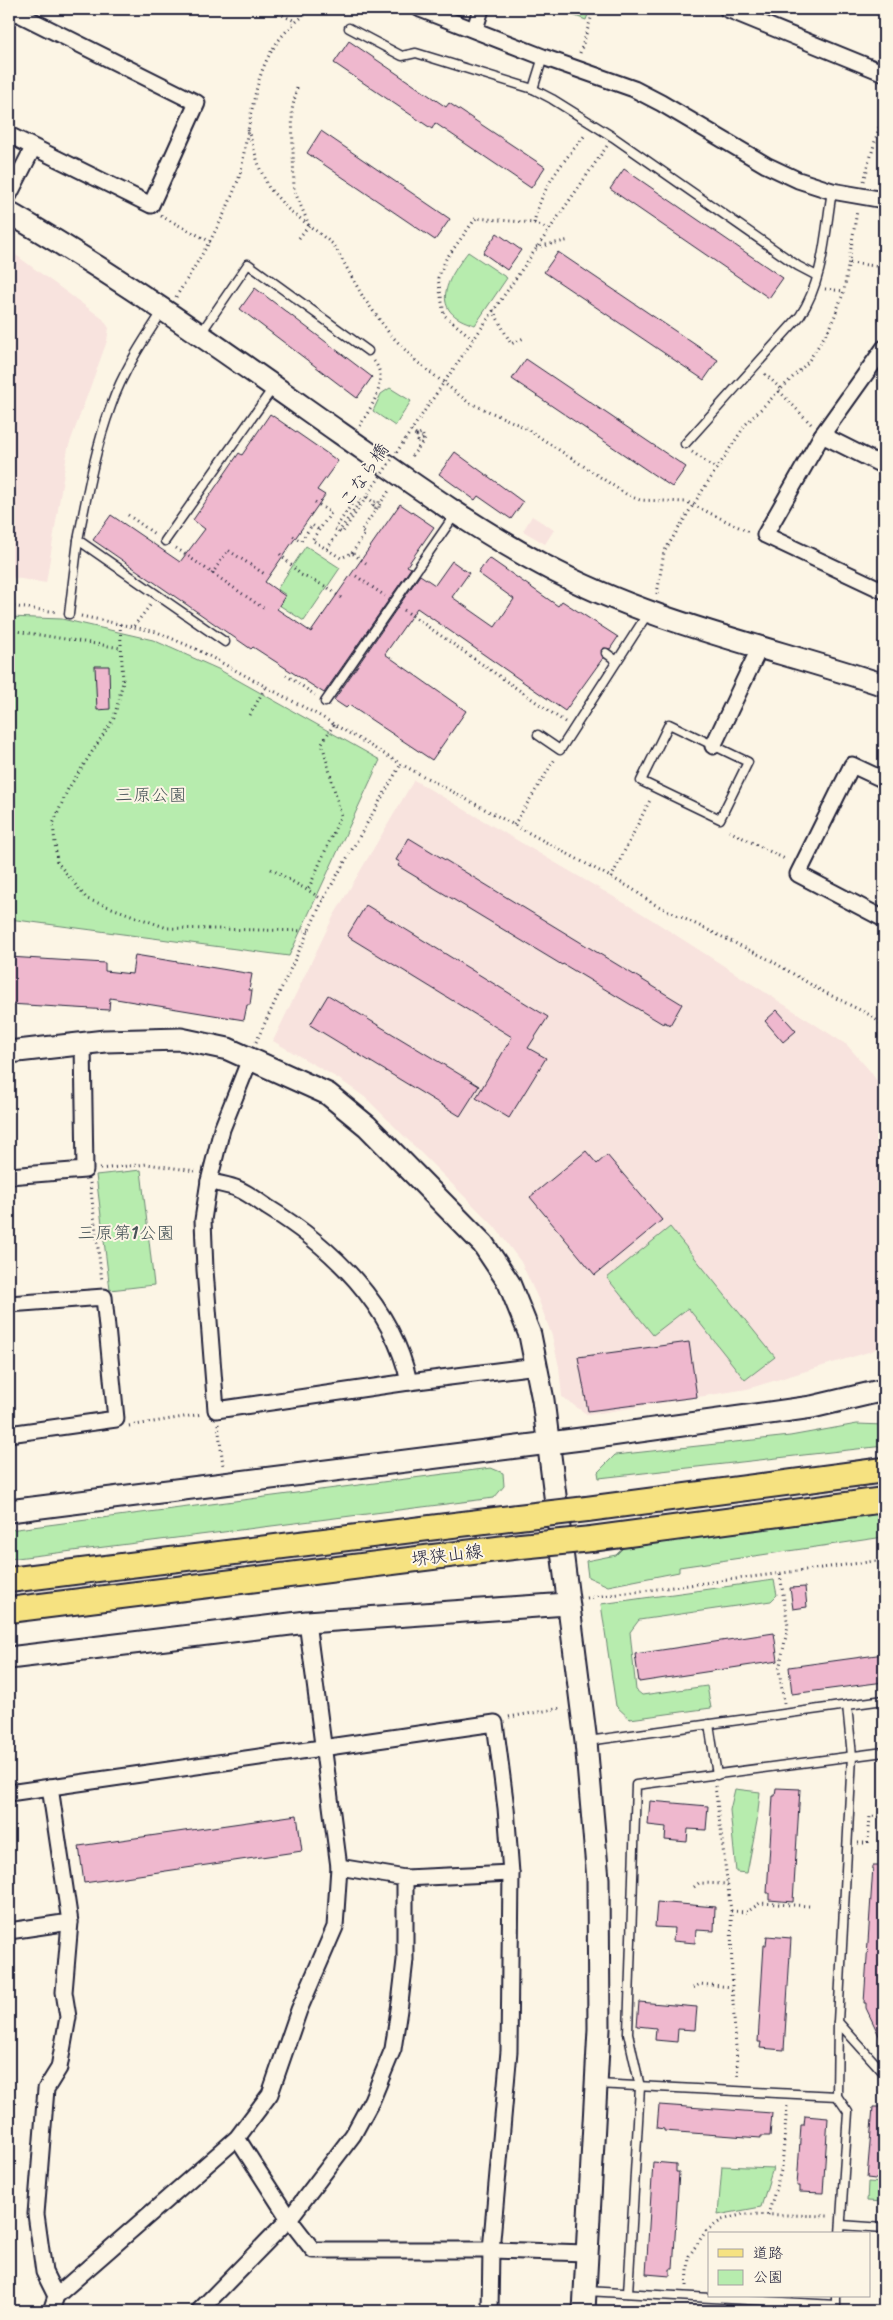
<svg xmlns="http://www.w3.org/2000/svg" width="893" height="2320" viewBox="0 0 893 2320" font-family="Sriracha,'Klee One',sans-serif">
  <style>
    .built { fill: #f8e3de }
    .green { fill: #b7ecae; stroke: #6c8774 }
    .building { fill: #efb8ce; stroke: #22223b }
    .lines { fill: none; stroke-linecap: round; stroke-linejoin: round }
    .lane-casing { stroke: #22223b; stroke-width: 11 }
    .street-casing { stroke: #22223b; stroke-width: 19 }
    .secondary-casing { stroke: #22223b; stroke-width: 25 }
    .primary-casing { stroke: #22223b; stroke-width: 28 }
    .path { stroke: #22223b; stroke-width: 3; stroke-dasharray: 1 4; stroke-linecap: butt }
    .lane { stroke: #fcf5e5; stroke-width: 8 }
    .street { stroke: #fcf5e5; stroke-width: 15 }
    .secondary { stroke: #fcf5e5; stroke-width: 21 }
    .primary { stroke: #f6e281; stroke-width: 24 }
    .primary-bridge-casing { stroke: #22223b; stroke-width: 28; stroke-linecap: butt }
    .path-bridge { stroke: #22223b; stroke-width: 3; stroke-dasharray: 1 4; stroke-linecap: butt }
    .primary-bridge { stroke: #f6e281; stroke-width: 24 }
    .labels { text-anchor: middle; stroke-width: 4; stroke-linejoin: round; paint-order: stroke }
    .street-label { font-size: 18px; fill: #22223b; stroke: #fcf5e5 }
    .park-label { font-size: 18px; fill: #475458; stroke: #fcf5e5 }
  </style>
  <rect width="100%" height="100%" fill="#fcf5e5"/>
  <filter id="ink" filterUnits="userSpaceOnUse"><feTurbulence type="fractalNoise" baseFrequency=".02" numOctaves="2"/><feDisplacementMap in="SourceGraphic" scale="10" xChannelSelector="R" yChannelSelector="G"/><feConvolveMatrix kernelMatrix="1 2 1 2 8 2 1 2 1" color-interpolation-filters="sRGB"/></filter>
  <g filter="url(#ink)">
    <g class="built">
      <path d="M9 250 103 319 109 328 107 341 68 448 46 583 9 577Z"/>
      <path d="M532 516 554 530 545 544 523 531Z"/>
      <path d="M414 780 643 914 847 1045 870 1071 884 1091V1344L872 1351 747 1389 588 1415 562 1397 559 1367 552 1336 539 1301 521 1262 494 1226 366 1098 339 1079 273 1041 333 917Z"/>
    </g>
    <g class="green">
      <path d="M556 9H590L586 20Z"/>
      <path d="M468 252 507 278 475 325C427 312 447 279 468 252Z"/>
      <path d="M390 388 411 401 395 426 373 411 381 394Z"/>
      <path d="M306 546 340 568 304 621 279 605 286 595 277 589Z"/>
      <path d="M9 617 62 619 153 640 218 669 380 760 289 956 9 919Z"/>
      <path d="M141 1170 154 1285 110 1290 96 1175Z"/>
      <path d="M670 1227 775 1357 745 1380 688 1308 653 1335 607 1278Z"/>
      <path d="M857 1424 884 1425V1446L599 1478 598 1472 615 1455 790 1436Z"/>
      <path d="M491 1468 503 1473 504 1486 494 1498 9 1559V1530Z"/>
      <path d="M884 1513V1537L679 1567V1572L608 1586 588 1577 586 1561 616 1555 624 1547Z"/>
      <path d="M774 1580 777 1595 771 1601 639 1620 630 1632 636 1690 642 1695 707 1686 711 1708 630 1719 616 1706 601 1604Z"/>
      <path d="M735 1789 760 1792 757 1821 747 1873 736 1872 730 1810Z"/>
      <path d="M722 2166 773 2168 761 2207 718 2215Z"/>
      <path d="M868 2182 884 2183V2202L867 2201Z"/>
    </g>
    <g class="building">
      <path d="M349 41 446 107 449 103 545 167 531 188 435 123 432 129 334 63Z"/>
      <path d="M321 131 450 219 435 240 307 153Z"/>
      <path d="M624 169 783 278 769 298 610 189Z"/>
      <path d="M497 233 521 250 507 270 483 253Z"/>
      <path d="M558 252 718 360 704 380 544 272Z"/>
      <path d="M255 288 372 377 357 398 240 309Z"/>
      <path d="M526 359 686 467 672 487 512 379Z"/>
      <path d="M270 414 338 461 317 490 325 495 265 582 285 596 277 609 311 632 400 504 434 527 407 566 411 568 324 693 253 647 251 649 93 540 111 515 180 562 205 529 193 520 239 453 242 455Z"/>
      <path d="M455 452 523 502 511 519 478 496 475 500 439 474Z"/>
      <path d="M489 558 558 606 562 601 618 637 610 649 604 648 601 650 603 658 565 711 417 608 385 654 466 711 432 760 349 705 346 708 334 700 420 575 435 585 452 561 469 573 452 597 495 627 514 599 478 573Z"/>
      <path d="M95 666H109L110 709 97 710Z"/>
      <path d="M409 838 682 1004 670 1025 664 1022 663 1024 563 964 562 965 398 866 400 862 396 860Z"/>
      <path d="M366 905 548 1017 528 1048 546 1058 509 1118 476 1098 512 1037 347 936Z"/>
      <path d="M135 955 252 974 249 990H252L250 1005H247L244 1020 110 998 109 1010 9 1004V957L105 963V971L132 974Z"/>
      <path d="M328 995 479 1086 460 1116 310 1025Z"/>
      <path d="M777 1010 796 1031 783 1042 765 1021Z"/>
      <path d="M586 1151 597 1164 607 1155 662 1220 595 1275 530 1197Z"/>
      <path d="M689 1342 697 1397 588 1411 578 1357Z"/>
      <path d="M805 1587 807 1607 793 1609 790 1588Z"/>
      <path d="M774 1633 778 1661 639 1682 635 1654Z"/>
      <path d="M884 1654V1682L792 1694 789 1667Z"/>
      <path d="M776 1788 800 1789 793 1902 769 1900V1893H767L773 1796H775Z"/>
      <path d="M650 1801 708 1806 706 1830 688 1829 687 1842 665 1840 666 1827 648 1825Z"/>
      <path d="M297 1815 302 1851 84 1883 79 1846Z"/>
      <path d="M873 1866H884V2046L866 2008V2003H864Z"/>
      <path d="M657 1902 715 1907 714 1931 696 1930 695 1943 673 1941 674 1928 655 1927Z"/>
      <path d="M767 1936 791 1938 784 2050 760 2048 761 2042H758L764 1945H766Z"/>
      <path d="M639 2002 697 2007 695 2030 678 2029 677 2042 655 2040 656 2028 637 2026Z"/>
      <path d="M659 2105 772 2113 770 2136H761V2138L664 2131V2129L657 2128Z"/>
      <path d="M873 2107H884V2180L867 2178Z"/>
      <path d="M805 2116 828 2118 823 2193 800 2192V2186H797L801 2125H804Z"/>
      <path d="M653 2162 676 2164V2172H679L673 2269H670V2276L646 2274Z"/>
    </g>
    <g class="lines">
      <defs>
        <g id="lane">
          <path d="M349 28 402 56 416 53 533 89 552 99 613 137 798 266 817 276"/>
          <path d="M533 89 543 57"/>
          <path d="M162 312C143 341 122 373 111 406 95 449 87 495 78 540L225 642"/>
          <path d="M201 333 248 264 368 351"/>
          <path d="M685 444 800 316C824 280 825 232 832 191"/>
          <path d="M165 541 273 388"/>
          <path d="M69 614 78 540"/>
          <path d="M606 653 617 661"/>
          <path d="M325 702 456 513"/>
          <path d="M669 724 748 762 720 819 641 781Z"/>
          <path d="M538 735 560 750 648 613"/>
          <path d="M709 1724 717 1775"/>
          <path d="M588 1741 884 1700"/>
          <path d="M838 2022 884 2073"/>
          <path d="M597 2084 837 2096"/>
          <path d="M841 2225 884 2228"/>
          <path d="M840 2234 848 2112 837 2096 838 2022 852 1756 847 1705"/>
          <path d="M586 2291 836 2305V2296"/>
          <path d="M628 2293 640 2087 628 2033 636 1785 884 1752"/>
        </g>
        <g id="street">
          <path d="M9 9 197 103 151 205 9 135"/>
          <path d="M420 9 543 57 634 89 661 103 766 165 798 180 832 191 884 200"/>
          <path d="M727 9 884 73"/>
          <path d="M475 29 481 9"/>
          <path d="M9 195 33 148"/>
          <path d="M884 348 822 435 765 535 884 591"/>
          <path d="M822 435 884 466"/>
          <path d="M713 746 760 647"/>
          <path d="M884 780 852 765 798 874 884 919"/>
          <path d="M250 1059 222 1129 209 1181 203 1220 205 1270 216 1410 409 1382 537 1366"/>
          <path d="M9 1176 85 1170 83 1044"/>
          <path d="M209 1181C218 1184 229 1185 238 1189 248 1193 258 1201 267 1207 331 1246 393 1306 409 1382"/>
          <path d="M9 1304 104 1297 116 1419 9 1434"/>
          <path d="M9 1793 495 1723 506 1808 511 1873 509 2051 491 2250 490 2311"/>
          <path d="M339 1867 405 1878 511 1873"/>
          <path d="M9 1931 70 1922 50 1787"/>
          <path d="M237 2138 289 2219 313 2250H491L586 2253"/>
          <path d="M56 2296 44 2272 36 2214 46 2089 59 2068 68 2017 64 1992 70 1922"/>
          <path d="M51 2311 56 2296 237 2138 270 2094 299 2010 335 1927 339 1867 307 1622"/>
          <path d="M199 2311 289 2219 353 2135 372 2100 393 2049 400 2003 405 1960V1878"/>
        </g>
        <g id="secondary">
          <path d="M9 213C124 279 232 357 340 433 406 479 472 527 543 565 650 623 770 647 884 685"/>
          <path d="M9 1052 105 1041 181 1039 228 1049 328 1094 367 1126 483 1244 509 1283 530 1335 543 1400 586 1742 598 1879 599 2029 584 2311"/>
          <path d="M9 1511 589 1438 812 1407 884 1390"/>
          <path d="M9 1658 307 1622 567 1604"/>
        </g>
        <g id="primary">
          <path d="M587 1509 884 1470"/>
          <path d="M591 1539 884 1500"/>
          <path d="M9 1580 518 1517"/>
          <path d="M9 1610 521 1546"/>
        </g>
      </defs>
      <use href="#lane" class="lane-casing"/>
      <use href="#street" class="street-casing"/>
      <use href="#secondary" class="secondary-casing"/>
      <use href="#primary" class="primary-casing"/>
      <g class="path">
        <path d="M269 9 295 21"/>
        <path d="M580 53 594 9"/>
        <path d="M297 88 292 110 294 190 309 225"/>
        <path d="M248 130 260 169 269 188 288 209 334 245 363 297 389 333 416 361 468 402 524 427 629 496 640 500 687 502 751 533"/>
        <path d="M864 181 884 109"/>
        <path d="M161 216 211 242"/>
        <path d="M534 223C541 187 563 162 586 134"/>
        <path d="M299 238 309 225"/>
        <path d="M536 247 570 240"/>
        <path d="M850 263 884 267"/>
        <path d="M825 289 844 291"/>
        <path d="M176 297C199 259 222 225 237 183 242 172 243 158 245 146 257 86 258 46 313 9"/>
        <path d="M493 310 511 344 526 337"/>
        <path d="M473 339 444 315 438 278 446 259 476 218 534 223 548 229"/>
        <path d="M765 374 781 389"/>
        <path d="M779 391 811 424"/>
        <path d="M436 394 607 146"/>
        <path d="M360 426C371 406 391 380 373 360"/>
        <path d="M692 452 717 469"/>
        <path d="M412 456 425 439 422 437"/>
        <path d="M315 502 331 513 312 540 341 558 352 553 366 563"/>
        <path d="M128 515 156 535"/>
        <path d="M293 536 301 541 312 525 319 530"/>
        <path d="M176 548 266 610"/>
        <path d="M327 549 361 500 357 496"/>
        <path d="M352 553 365 534 361 531 389 491"/>
        <path d="M280 554 301 575 327 587 341 598"/>
        <path d="M212 574 228 550 266 575"/>
        <path d="M356 576 385 596"/>
        <path d="M657 594 664 552 693 505 746 424 808 362 831 326 844 291 857 211"/>
        <path d="M9 606 58 612"/>
        <path d="M404 610 565 722"/>
        <path d="M81 616 157 632 196 649 320 716 401 764 631 888 652 903 770 960 820 990 870 1015 884 1026"/>
        <path d="M120 624 123 682 114 718 68 789 53 824 57 862 87 899 167 928 309 931"/>
        <path d="M134 626 151 604"/>
        <path d="M9 630 121 648"/>
        <path d="M286 675 315 695"/>
        <path d="M250 715 266 686"/>
        <path d="M514 825 555 759"/>
        <path d="M729 831 787 860"/>
        <path d="M271 869 307 890"/>
        <path d="M611 878 651 798"/>
        <path d="M323 900 308 890 341 815 322 743 334 724"/>
        <path d="M256 1042 323 900 401 764"/>
        <path d="M100 1169 147 1164 195 1171"/>
        <path d="M90 1183 102 1281"/>
        <path d="M218 1424 223 1465"/>
        <path d="M129 1426 202 1414"/>
        <path d="M780 1574 788 1626 779 1670 784 1703"/>
        <path d="M587 1598 884 1560"/>
        <path d="M509 1717 562 1708"/>
        <path d="M715 1786 731 1911 732 1987 738 2078"/>
        <path d="M858 1843H868L870 1816 884 1817"/>
        <path d="M694 1887 699 1883 728 1884"/>
        <path d="M731 1911 747 1912 760 1903 810 1906"/>
        <path d="M693 1988 700 1984 732 1987"/>
        <path d="M768 2215 782 2167 787 2105"/>
        <path d="M687 2286 689 2256 706 2231 722 2220 744 2214 829 2216"/>
      </g>
      <use href="#lane" class="lane"/>
      <use href="#street" class="street"/>
      <use href="#secondary" class="secondary"/>
      <use href="#primary" class="primary"/>
      <defs>
        <g id="primary-bridge">
          <path d="M518 1517 587 1509"/>
          <path d="M521 1546 591 1539"/>
        </g>
      </defs>
      <use href="#primary-bridge" class="primary-bridge-casing"/>
      <g class="path-bridge">
        <path d="M411 431 416 435 422 433 424 439 418 441 417 436 422 437"/>
        <path d="M357 496 335 529 342 533 436 394"/>
        <path d="M367 497 372 501 373 508H379V501L374 502 373 505 377 508"/>
      </g>
      <use href="#primary-bridge" class="primary-bridge"/>
    </g>
  </g>
  <g class="labels">
    <g class="street-label">
      <text transform="translate(364 475) rotate(-56)" y="6">こなら橋</text>
      <text transform="translate(447 1555) rotate(-7)" y="6">堺狭山線</text>
    </g>
    <g class="park-label">
      <text x="151" y="801">三原公園</text>
      <text x="126" y="1239">三原第1公園</text>
    </g>
  </g>
  <rect width="893" height="2320" fill="none" stroke="#fcf5e5" stroke-width="30"/>
  <rect x="15" y="15" width="863" height="2290" fill="none" stroke="#22223b" stroke-width="2" filter="url(#ink)"/>
  <rect x="708" y="2232" width="162" height="65" fill="#fcf5e5" stroke="#a5a1a1"/>
  <rect x="718" y="2249" width="25" height="8" fill="#f6e281" stroke="#a5a1a1"/>
  <text x="753" y="2258" font-size="15" fill="#22223b">道路</text>
  <rect x="718" y="2270" width="25" height="15" fill="#b7ecae" stroke="#a5a1a1"/>
  <text x="753" y="2282" font-size="15" fill="#22223b">公園</text>
</svg>
